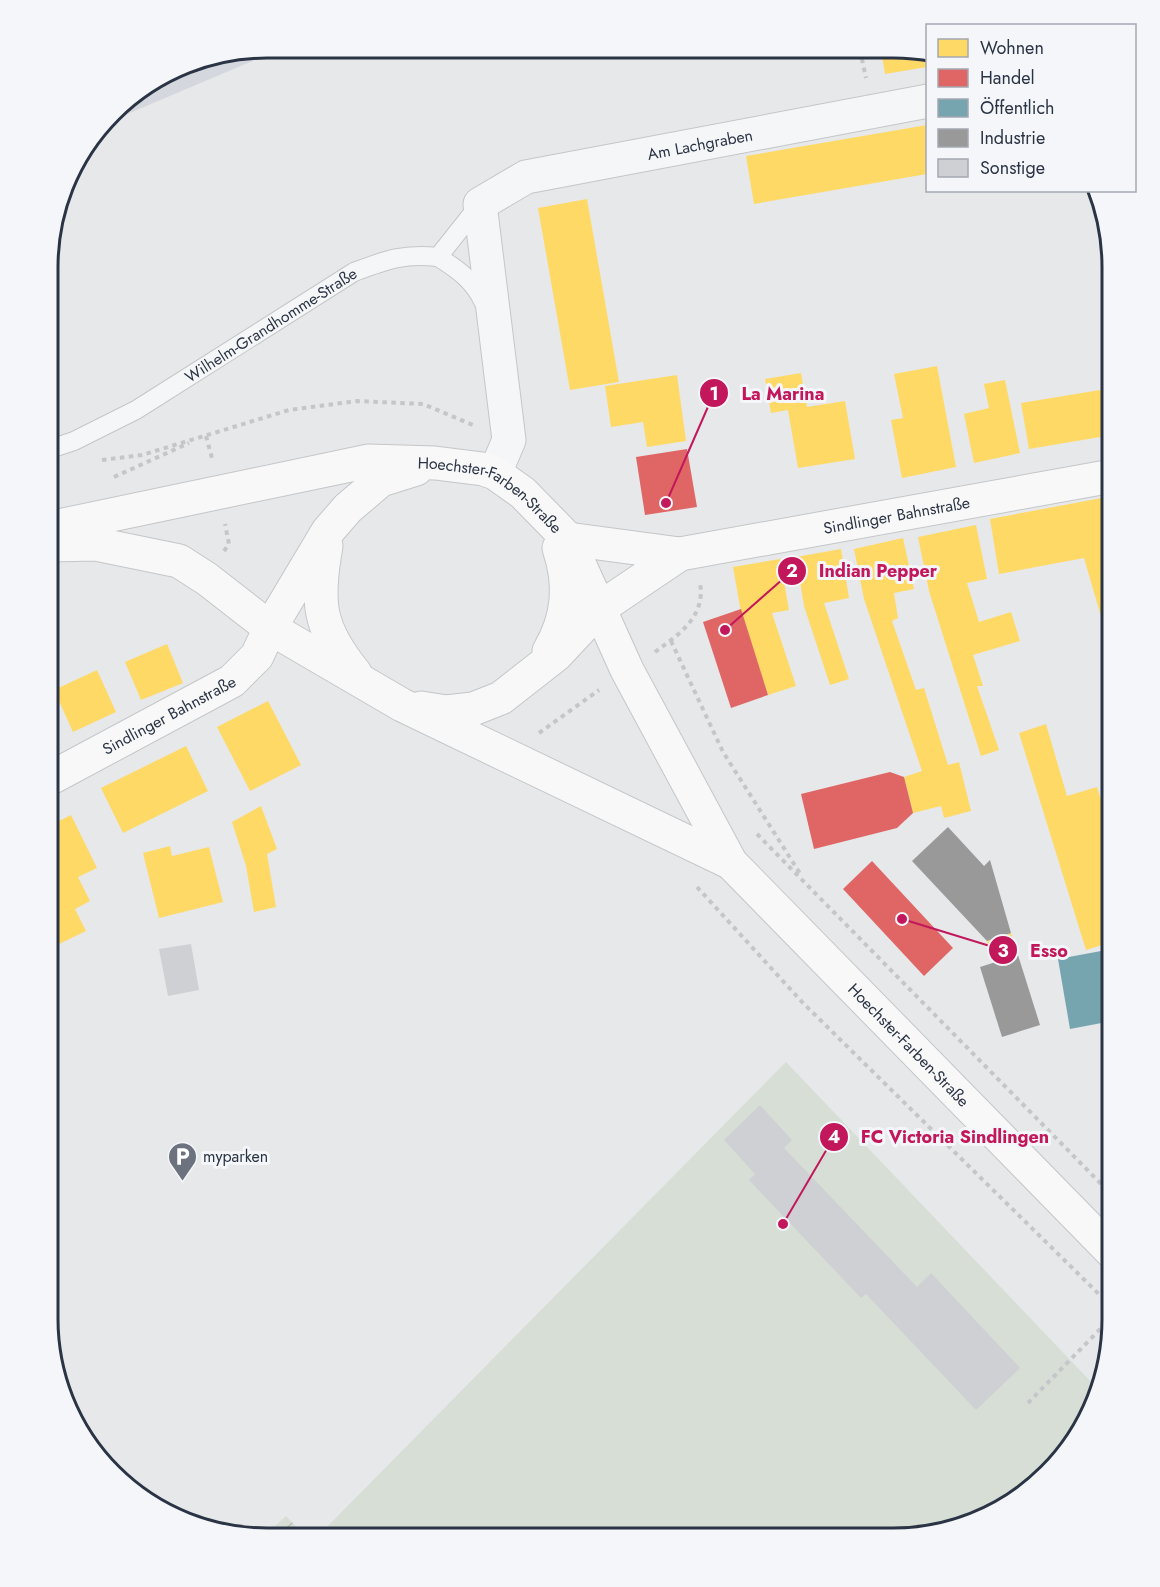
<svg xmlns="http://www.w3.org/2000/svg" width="1160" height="1587" viewBox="0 0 1160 1587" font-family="Jost,sans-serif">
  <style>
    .built { fill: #d4d7dd }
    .green { fill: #d6ded6 }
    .garden { fill: url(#garden-furrows) }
    .homes { fill: #ffd966 }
    .shops { fill: #e06666 }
    .public { fill: #76a5af }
    .industry { fill: #999 }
    .building { fill: #ced0d3 }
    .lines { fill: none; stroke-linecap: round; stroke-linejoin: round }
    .lane-casing { stroke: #c4c6c8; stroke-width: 20 }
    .street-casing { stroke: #c4c6c8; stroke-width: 35 }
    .secondary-casing { stroke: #c4c6c8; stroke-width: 35 }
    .path { stroke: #c5c6ca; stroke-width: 4; stroke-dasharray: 4.5 4.5; stroke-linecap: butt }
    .lane { stroke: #f5f6f7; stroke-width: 18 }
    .street { stroke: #f5f6f7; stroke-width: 33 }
    .secondary { stroke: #f8f8f8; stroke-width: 33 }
    .labels { text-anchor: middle; stroke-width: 6; stroke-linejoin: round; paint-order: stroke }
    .street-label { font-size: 16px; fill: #2b3445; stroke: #f4f6f9 }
    .poi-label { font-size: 16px; fill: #2b3445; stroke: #f4f6f9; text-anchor: start }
    .rim { fill: none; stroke: #2b3445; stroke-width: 3 }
    .leader { fill: none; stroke: #c2185b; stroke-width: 2 }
    .callout-dot { fill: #c2185b; stroke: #f4f6f9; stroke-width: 2 }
    .mark-label { font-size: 18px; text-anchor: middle; font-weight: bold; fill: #fff }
    .callout-label { font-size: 18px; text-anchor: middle; font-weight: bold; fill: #c2185b; stroke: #f4f6f9; stroke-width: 6; stroke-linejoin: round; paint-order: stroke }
  </style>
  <defs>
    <pattern id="garden-furrows" width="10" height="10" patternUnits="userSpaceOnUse" patternTransform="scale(1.5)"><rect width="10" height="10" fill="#d6ded6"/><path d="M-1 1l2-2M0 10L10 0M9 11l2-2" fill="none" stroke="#b8bfb9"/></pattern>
  </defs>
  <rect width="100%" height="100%" fill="#e6e8ea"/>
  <path class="built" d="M267 48H283L106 123 123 102 196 60Z"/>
  <path class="green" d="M786 1062 1094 1385 1075 1442 989 1517 893 1539 330 1537 323 1531Z"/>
  <path class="garden" d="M286 1516 306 1537H264Z"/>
  <g class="homes">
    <path d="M881 50H922L927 52V67L885 74Z"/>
    <path d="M927 125V174L754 204 746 156Z"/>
    <path d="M587 199 619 382 570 390 538 208Z"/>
    <path d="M937 366 956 467 902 478 891 420 903 418 894 374Z"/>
    <path d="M801 373 807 407 845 401 855 459 798 468 788 410 771 413 765 379Z"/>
    <path d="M677 375 686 441 647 447 643 422 611 427 605 386Z"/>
    <path d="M1005 380 1020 453 974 463 964 414 989 408 984 384Z"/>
    <path d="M1106 389 1112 435 1029 449 1021 403Z"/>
    <path d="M1112 496V546L1104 547 1112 574V636L1107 637 1084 558 999 574 990 519Z"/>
    <path d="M976 525 987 579 967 583 979 622 1011 612 1020 641 973 655 983 686H977L999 750 981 756 929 591 918 537Z"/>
    <path d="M903 538 914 589 894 593 898 618 892 621 916 690 924 688 948 765 959 762 971 811 944 818 941 806 913 813 904 777 922 771 864 599 854 549Z"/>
    <path d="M841 549 849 598 824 603 849 679 830 685 804 606 796 557Z"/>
    <path d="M780 559 789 610 772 613 796 686 768 695 742 618 733 567Z"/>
    <path d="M167 644 183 683 141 700 125 662Z"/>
    <path d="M97 670 116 712 73 732 54 690Z"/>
    <path d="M268 701 301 765 250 791 217 727Z"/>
    <path d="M1046 724 1067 796 1097 787 1112 836V942L1086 950 1019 733Z"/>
    <path d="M186 746 208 791 123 833 101 788Z"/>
    <path d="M261 806 277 849 267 854 276 907 254 912 246 866 232 822Z"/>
    <path d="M71 815 97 868 78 877 90 901 75 909 86 931 59 944 49 922V826Z"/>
    <path d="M170 846 172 856 209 847 223 902 159 918 143 853Z"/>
    <path d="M1011 933 1018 955 993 963 987 941Z"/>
  </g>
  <g class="shops">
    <path d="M687 449 697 507 645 515 636 457Z"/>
    <path d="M741 609 768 695 731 708 703 622Z"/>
    <path d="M890 772 904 777 913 813 897 828 814 849 801 794Z"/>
    <path d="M872 861 953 948 924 976 843 889Z"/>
  </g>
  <path class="public" d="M1112 949V1021L1070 1029 1058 959Z"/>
  <g class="industry">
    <path d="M948 827 984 866 990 860 1011 933 987 941 912 861Z"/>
    <path d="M1018 955 1040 1025 1002 1037 980 967Z"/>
  </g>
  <g class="building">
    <path d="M191 944 199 990 168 996 159 949Z"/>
    <path d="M760 1105 792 1140 784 1148 917 1287 931 1273 1020 1368 976 1410 866 1294 861 1298 749 1180 755 1174 724 1140Z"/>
  </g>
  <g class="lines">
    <defs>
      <g id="lane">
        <path d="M438 257C459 270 474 281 484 303"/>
        <path id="s1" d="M50 449 74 441 136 410 354 272C386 260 404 253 438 257L480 204"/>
      </g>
      <g id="street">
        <path id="s2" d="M495 473 509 440 480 204 526 177 928 101"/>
      </g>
      <g id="secondary">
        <path id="s3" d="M49 528 369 461 435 463 483 469 495 473 523 493 568 539 627 670 731 863 1112 1252"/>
        <path id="s4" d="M568 539 680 554 1112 476"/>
        <path d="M49 545 96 544 179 561 207 579 270 628 402 705 731 863"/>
        <path d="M326 546C316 602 318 628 355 673"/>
        <path d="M549 651C569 617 571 584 559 548"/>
        <path d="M421 708 446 712 473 709 501 698 556 655 600 608 680 554"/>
        <path id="s5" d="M49 779 232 681 257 656 270 628 328 531 348 508 381 480 416 469"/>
      </g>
    </defs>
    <use href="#lane" class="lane-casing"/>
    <use href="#street" class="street-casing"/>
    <use href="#secondary" class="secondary-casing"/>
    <g class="path">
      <path d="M860 50 866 78"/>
      <path d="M206 436 212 458"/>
      <path d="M102 460 142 455 289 410 357 401 423 404 473 425"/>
      <path d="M114 477 189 443"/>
      <path d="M224 551 229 544 225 524"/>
      <path d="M671 641 723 752 801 875"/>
      <path d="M655 652C678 635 706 617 700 583"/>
      <path d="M539 733 599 690"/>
      <path d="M757 834 1112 1195"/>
      <path d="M697 887 803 1003 1112 1307"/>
      <path d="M1028 1403 1112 1317"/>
    </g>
    <use href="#lane" class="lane"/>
    <use href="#street" class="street"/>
    <use href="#secondary" class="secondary"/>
  </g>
  <defs>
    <symbol id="parking-pin" viewBox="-11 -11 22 30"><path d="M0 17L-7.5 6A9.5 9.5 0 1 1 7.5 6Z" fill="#6c737f" stroke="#f4f6f9"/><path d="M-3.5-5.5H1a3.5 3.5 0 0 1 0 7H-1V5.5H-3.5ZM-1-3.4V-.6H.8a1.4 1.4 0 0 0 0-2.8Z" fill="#fff"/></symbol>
  </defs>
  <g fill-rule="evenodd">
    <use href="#parking-pin" x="166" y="1140" width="33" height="45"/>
  </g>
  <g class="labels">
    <g class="street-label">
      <text dy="6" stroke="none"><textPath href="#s2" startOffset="504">Am Lachgraben</textPath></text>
      <text dy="6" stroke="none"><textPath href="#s1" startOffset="254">Wilhelm-Grandhomme-Straße</textPath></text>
      <text dy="6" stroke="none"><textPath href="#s3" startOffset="458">Hoechster-Farben-Straße</textPath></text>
      <text dy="6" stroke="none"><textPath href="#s4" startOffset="333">Sindlinger Bahnstraße</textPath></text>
      <text dy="6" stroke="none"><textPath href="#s5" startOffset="136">Sindlinger Bahnstraße</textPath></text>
      <text dy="6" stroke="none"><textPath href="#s3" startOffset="1170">Hoechster-Farben-Straße</textPath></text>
    </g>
    <g class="poi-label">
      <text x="203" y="1162">myparken</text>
    </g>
  </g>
  <path d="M0 0H1160V1587H0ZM267 58H893A209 209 0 0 1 1102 267V1319A209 209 0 0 1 893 1528H267A209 209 0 0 1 58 1319V267A209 209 0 0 1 267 58Z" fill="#f4f6f9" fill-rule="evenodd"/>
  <path class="rim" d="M267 58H893A209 209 0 0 1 1102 267V1319A209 209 0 0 1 893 1528H267A209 209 0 0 1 58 1319V267A209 209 0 0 1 267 58Z"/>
  <path class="leader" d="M666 503L714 393M725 630L792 571M902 919L1003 950M783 1224L834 1137"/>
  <g class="callout-dot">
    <circle cx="666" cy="503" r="6"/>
    <circle cx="725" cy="630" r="6"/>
    <circle cx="902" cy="919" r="6"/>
    <circle cx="783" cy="1224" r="6"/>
    <circle cx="714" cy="393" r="15"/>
    <circle cx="792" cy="571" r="15"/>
    <circle cx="1003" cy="950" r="15"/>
    <circle cx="834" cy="1137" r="15"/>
  </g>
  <g class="mark-label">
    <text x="714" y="400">1</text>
    <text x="792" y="577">2</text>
    <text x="1003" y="957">3</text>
    <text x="834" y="1143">4</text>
  </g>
  <g class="callout-label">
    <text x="783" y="400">La Marina</text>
    <text x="878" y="577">Indian Pepper</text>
    <text x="1049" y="957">Esso</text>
    <text x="955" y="1143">FC Victoria Sindlingen</text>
  </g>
  <rect x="926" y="24" width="210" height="168" fill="#f4f6f9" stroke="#a4a8b1" stroke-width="1.5"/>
  <rect x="938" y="39" width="30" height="18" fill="#ffd966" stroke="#a4a8b1" stroke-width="1.5"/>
  <text x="980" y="54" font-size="18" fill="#2b3445">Wohnen</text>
  <rect x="938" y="69" width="30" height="18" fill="#e06666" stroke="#a4a8b1" stroke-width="1.5"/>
  <text x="980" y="84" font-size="18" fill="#2b3445">Handel</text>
  <rect x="938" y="99" width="30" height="18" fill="#76a5af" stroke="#a4a8b1" stroke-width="1.5"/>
  <text x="980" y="114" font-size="18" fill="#2b3445">Öffentlich</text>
  <rect x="938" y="129" width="30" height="18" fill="#999999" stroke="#a4a8b1" stroke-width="1.5"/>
  <text x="980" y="144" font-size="18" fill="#2b3445">Industrie</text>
  <rect x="938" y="159" width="30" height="18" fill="#ced0d3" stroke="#a4a8b1" stroke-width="1.5"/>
  <text x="980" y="174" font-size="18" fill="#2b3445">Sonstige</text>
</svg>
